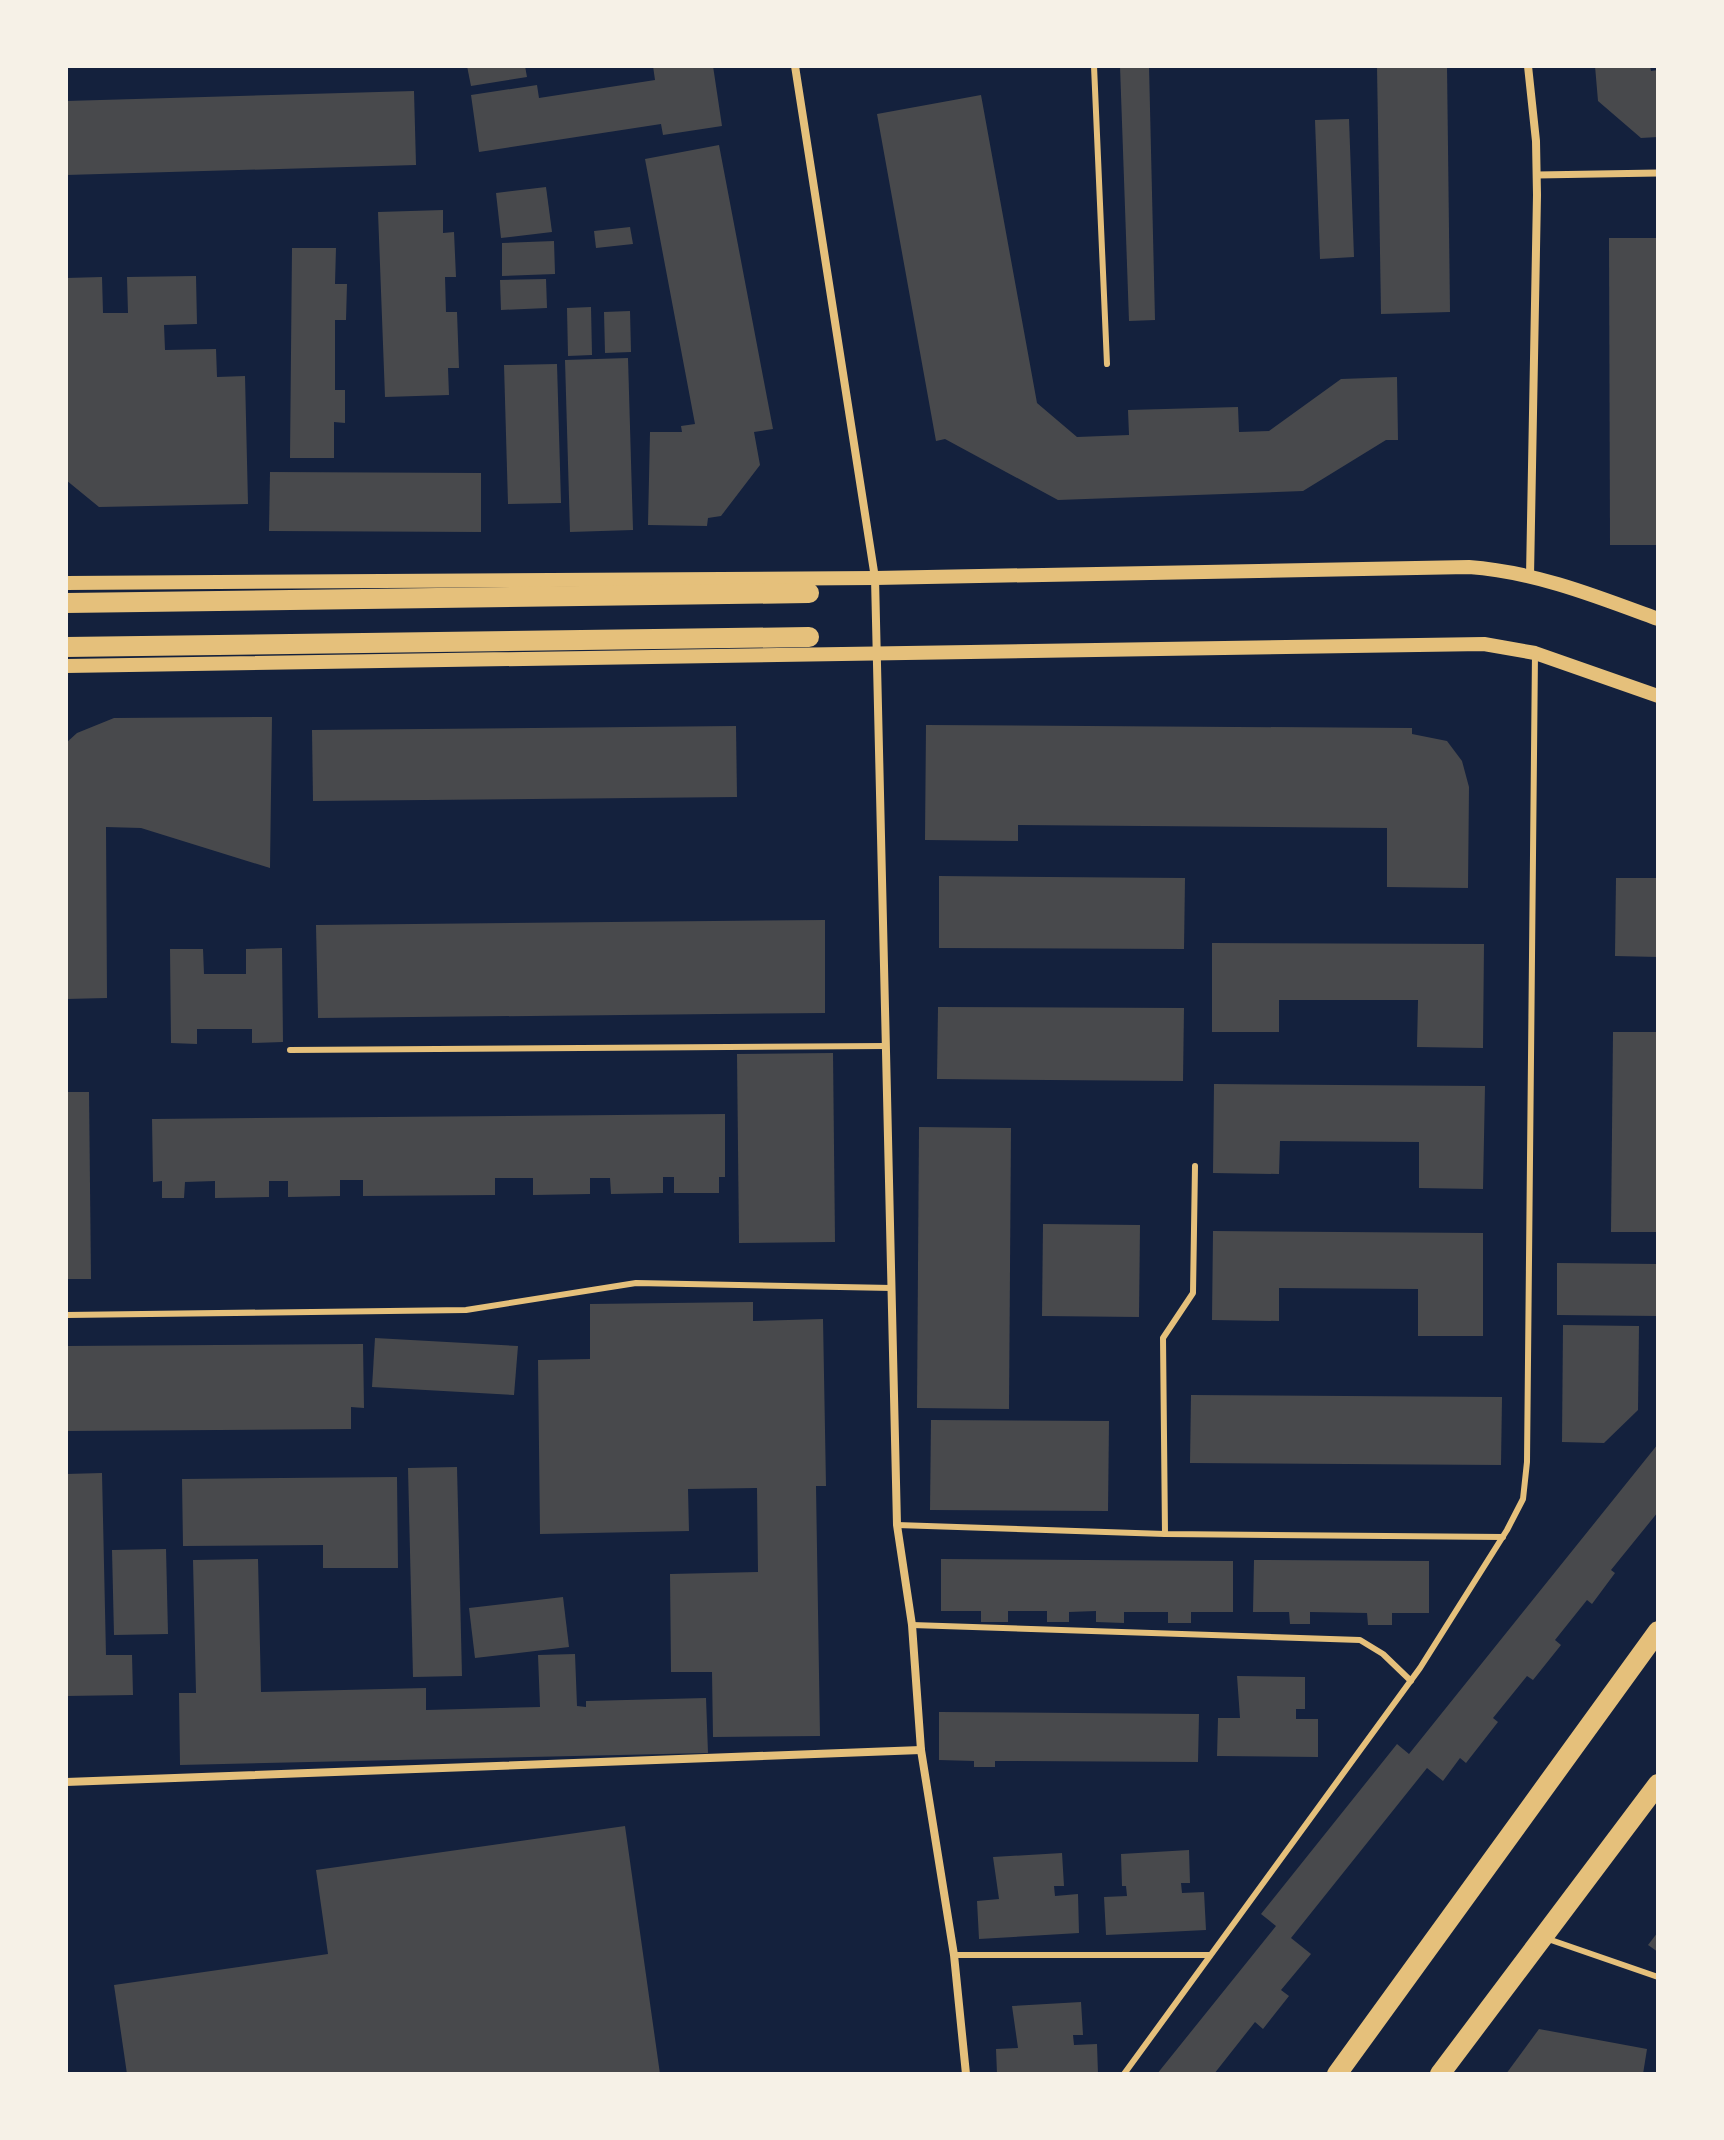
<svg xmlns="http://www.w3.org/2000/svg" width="1724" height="2140" viewBox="0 0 1724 2140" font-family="Commissioner,sans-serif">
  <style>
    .building { fill: #48494c }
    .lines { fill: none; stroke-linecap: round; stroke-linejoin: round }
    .service { stroke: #e5c07b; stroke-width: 6 }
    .pedestrian { stroke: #e5c07b; stroke-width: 7 }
    .minor { stroke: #e5c07b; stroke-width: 8 }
    .tertiary { stroke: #e5c07b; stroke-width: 14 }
    .primary { stroke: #e5c07b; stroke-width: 20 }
  </style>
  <rect width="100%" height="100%" fill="#14213d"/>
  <g class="building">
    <path d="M467 66H525L527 77 471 86Z"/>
    <path d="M653 66H713L722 126 663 135 661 124 479 152 471 95 537 85 539 98 655 80Z"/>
    <path d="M1120 66H1149L1155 320 1129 321Z"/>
    <path d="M1377 66H1447L1450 312 1381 314Z"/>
    <path d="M1595 66H1650L1651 71 1658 70V137L1641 138 1598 101Z"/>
    <path d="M414 91 416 165 66 175V101Z"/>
    <path d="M981 95 1037 403 1077 437 1129 435 1128 410 1238 407 1239 432 1269 431 1341 379 1397 377 1398 440H1386L1303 491 1058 500 945 439 936 441 877 114Z"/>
    <path d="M1349 119 1354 257 1320 259 1315 120Z"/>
    <path d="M719 145 773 429 754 432 760 465 721 516 708 518 707 526 648 525 650 432H682L681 426 695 424 645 159Z"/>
    <path d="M546 187 552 232 501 238 496 193Z"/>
    <path d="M443 210V233L454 232 456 277H445L446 312H457L459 368H448L449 395 385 397 378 212Z"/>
    <path d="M630 227 633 244 596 248 594 231Z"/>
    <path d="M1609 238H1658V545H1610Z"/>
    <path d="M554 241 555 274 502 276V243Z"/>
    <path d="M292 248H336L335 284H347L346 320H335V390H345V423L334 422V458H290Z"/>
    <path d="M196 276 197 324 164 325 165 350 216 349 217 377 245 376 248 504 99 507 66 480V278L102 277 103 313H128L127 277Z"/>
    <path d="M546 279 547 308 501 310 500 280Z"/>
    <path d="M591 307 592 355 568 356 567 308Z"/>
    <path d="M630 311 631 352 605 353 604 312Z"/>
    <path d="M628 358 633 530 570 532 565 360Z"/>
    <path d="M557 364 561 503 508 504 504 365Z"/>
    <path d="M270 472 481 473V532L269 531Z"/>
    <path d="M272 717 270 868 141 828 106 827 107 998 66 999V743L77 733 114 718Z"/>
    <path d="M926 725 1412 728V734L1447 741 1462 761 1469 787 1468 888 1387 887V828L1018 825V841L925 840Z"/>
    <path d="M736 726 737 797 313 801 312 730Z"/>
    <path d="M939 876 1185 878 1184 949 939 948Z"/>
    <path d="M1616 878H1658V957L1615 956Z"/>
    <path d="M825 920V1013L318 1018 316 925Z"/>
    <path d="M1212 943 1484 944 1483 1048 1417 1047 1418 1000H1279V1032H1212Z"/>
    <path d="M282 948 283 1042 252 1043V1029H197V1044L171 1043 170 949H203L204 974H246V949Z"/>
    <path d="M938 1007 1184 1008 1183 1081 937 1079Z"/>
    <path d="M1613 1032H1658V1232H1611Z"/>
    <path d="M833 1053 835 1242 739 1243 737 1054Z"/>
    <path d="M1214 1084 1485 1086 1483 1189 1419 1188V1142L1280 1141 1279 1174 1213 1173Z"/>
    <path d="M66 1092H89L91 1279H66Z"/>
    <path d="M725 1114V1177H719V1193H674V1177H663V1193L611 1194 610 1178H590V1194L533 1195V1178H495V1195L363 1196V1180H340V1196L288 1197V1181H269V1197L215 1198V1181L185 1182 184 1198H162V1181L153 1182 152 1119Z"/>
    <path d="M919 1127 1011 1128 1009 1409 917 1408Z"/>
    <path d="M1043 1224 1140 1225 1139 1317 1042 1316Z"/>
    <path d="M1213 1231 1483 1233V1336H1418V1289L1279 1288V1321L1212 1320Z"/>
    <path d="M1557 1263 1658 1264V1316L1557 1315Z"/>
    <path d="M753 1302V1321L823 1319 826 1486H816L820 1736 713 1737 712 1672H671L670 1574 758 1572 757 1488 688 1489 689 1531 540 1534 538 1360 590 1359V1304Z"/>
    <path d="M1563 1325 1639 1326 1638 1410 1604 1443 1562 1442Z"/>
    <path d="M375 1338 518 1346 514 1395 372 1387Z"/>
    <path d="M363 1344 364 1408 351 1407V1429L66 1431V1346Z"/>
    <path d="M1191 1395 1502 1397 1501 1465 1190 1463Z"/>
    <path d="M931 1420 1109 1421 1108 1511 930 1510Z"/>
    <path d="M1658 1444V1512L1611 1570 1615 1573 1592 1604 1587 1600 1555 1640 1561 1645 1533 1680 1527 1676 1493 1718 1498 1722 1466 1763 1460 1758 1443 1781 1427 1768 1291 1938 1311 1954 1281 1990 1289 1996 1263 2029 1255 2022 1214 2074H1157L1276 1926 1261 1914 1397 1744 1409 1754Z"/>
    <path d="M457 1467 462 1676 413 1677 408 1468Z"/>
    <path d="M102 1473 106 1655H132L133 1695 66 1696V1474Z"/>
    <path d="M397 1477 398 1568H323V1545L183 1546 182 1479Z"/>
    <path d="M166 1549 168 1634 114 1635 112 1550Z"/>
    <path d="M258 1559 261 1692 426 1688V1710L540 1707 538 1655 575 1654 577 1706 586 1707V1701L706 1698 708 1753 180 1765 179 1693H196L193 1560Z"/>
    <path d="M941 1559 1233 1561V1612H1191V1623H1168V1612H1124V1623L1096 1622V1611L1069 1612V1622H1047V1611H1008V1622H981V1611H941Z"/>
    <path d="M1254 1560 1429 1561V1613H1392V1625H1368L1367 1613 1310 1612V1624H1290L1289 1612H1253Z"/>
    <path d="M563 1597 569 1647 475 1658 469 1608Z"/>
    <path d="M1237 1676 1305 1677V1709H1296V1719H1318V1757L1217 1756 1218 1718H1240Z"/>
    <path d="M939 1712 1199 1714 1198 1762 995 1761V1767H974V1761L939 1760Z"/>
    <path d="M625 1826 660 2074H127L114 1985 328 1954 316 1870Z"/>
    <path d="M1189 1850 1190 1883H1181L1182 1893 1204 1892 1206 1930 1106 1935 1104 1897 1127 1896 1126 1886H1122L1121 1854Z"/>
    <path d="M1062 1853 1064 1886H1054L1055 1896 1078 1894 1079 1933 979 1939 977 1901 999 1899 993 1857Z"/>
    <path d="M1658 1932V1952L1648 1945Z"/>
    <path d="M1081 2002 1083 2035H1073L1074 2045 1097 2044 1098 2074H997L996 2049 1018 2048 1012 2006Z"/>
    <path d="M1539 2029 1647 2049 1643 2074H1506Z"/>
  </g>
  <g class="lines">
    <g class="service">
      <path d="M1094 66 1107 364"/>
      <path d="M290 1050 886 1046"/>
      <path d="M66 1315 466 1310 636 1283 892 1288"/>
      <path d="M897 1525 1165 1534 1503 1537"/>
      <path d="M1165 1534 1163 1338 1193 1293 1195 1166"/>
      <path d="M912 1625 1360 1640 1383 1654 1411 1681"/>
      <path d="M1548 1939 1658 1977"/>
      <path d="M954 1955H1210"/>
      <path d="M1124 2074 1420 1668 1507 1530 1523 1499 1527 1462 1535 653"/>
    </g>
    <path class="pedestrian" d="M1537 175 1658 173"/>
    <g class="minor">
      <path d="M795 66 875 578 897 1525 912 1625 921 1750 954 1955 966 2074"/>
      <path d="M1528 66 1536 141 1537 195 1530 576"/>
      <path d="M66 1782 921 1750"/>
    </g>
    <g class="tertiary">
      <path d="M66 583 875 578 1469 567C1536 572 1596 596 1658 619"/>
      <path d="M66 666 1484 644 1535 653 1658 696"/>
    </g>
    <g class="primary">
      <path d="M66 603 809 593"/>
      <path d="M66 647 809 637"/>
      <path d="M1337 2074 1658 1631"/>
      <path d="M1440 2074 1658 1784"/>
    </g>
  </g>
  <rect width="1724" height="2140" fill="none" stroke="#f6f1e7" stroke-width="136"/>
</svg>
